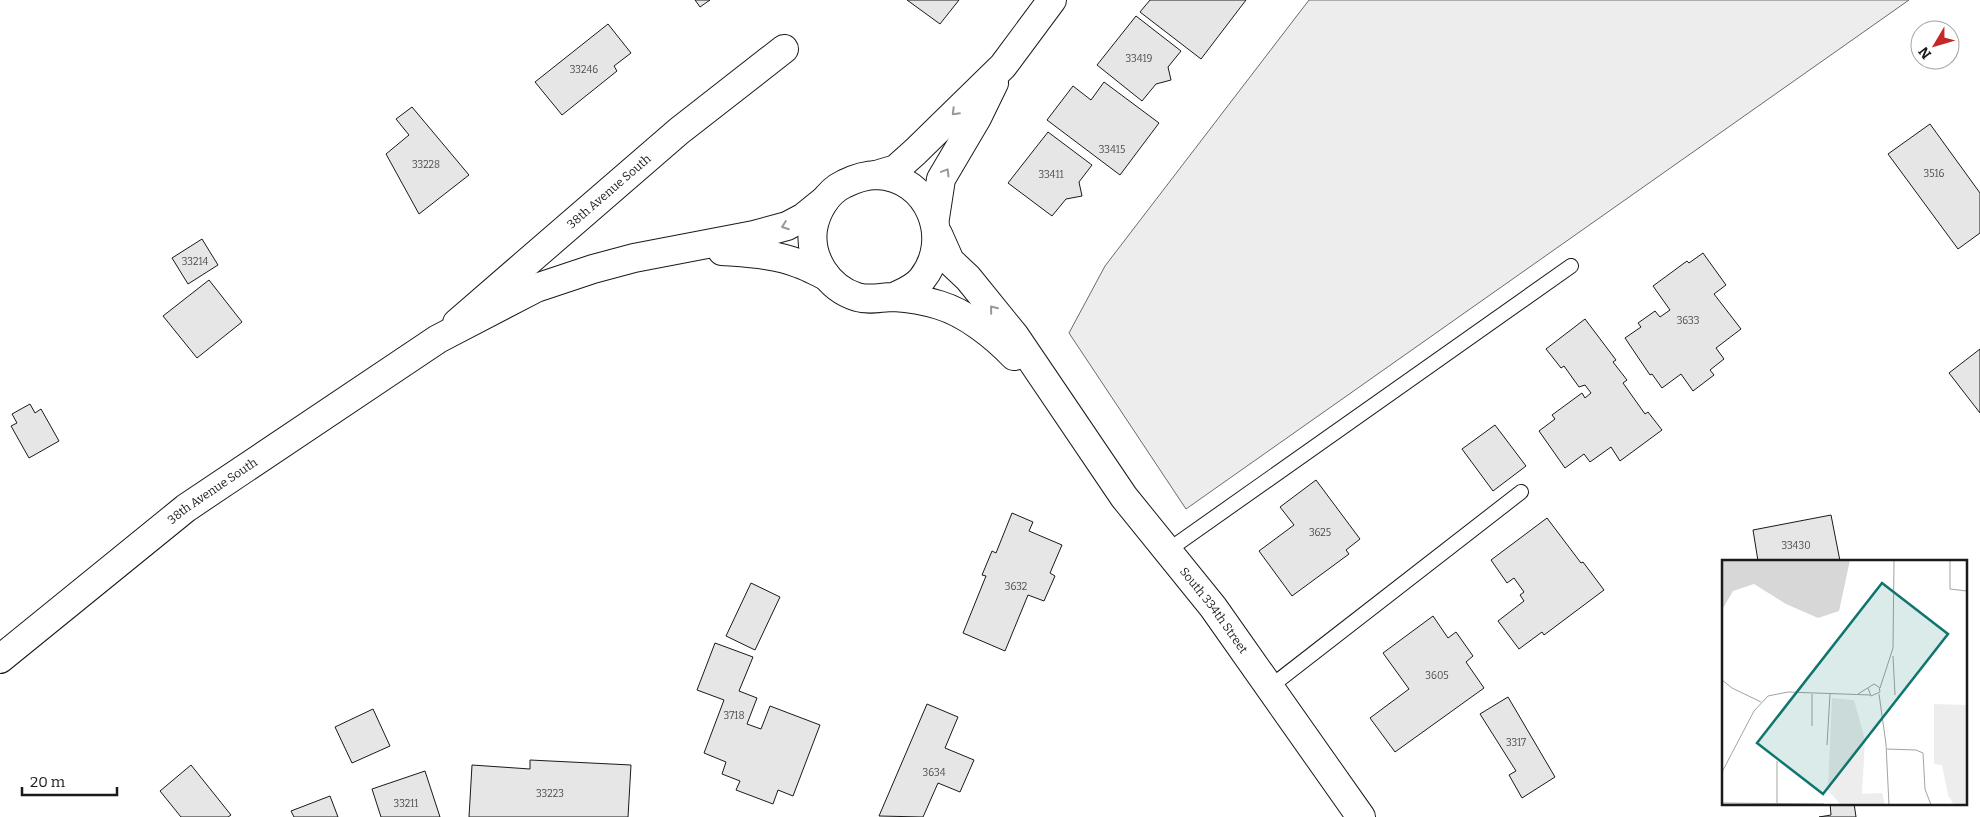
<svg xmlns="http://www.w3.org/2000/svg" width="1980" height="817" viewBox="0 0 1980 817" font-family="Bitter,serif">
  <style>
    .built { fill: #ededed; stroke: #6a6a6a }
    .building { fill: #e6e6e6; stroke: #1a1a1a }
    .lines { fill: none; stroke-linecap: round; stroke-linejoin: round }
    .service-casing { stroke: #1a1a1a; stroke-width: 16 }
    .minor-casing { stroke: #1a1a1a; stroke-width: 30 }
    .tertiary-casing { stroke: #1a1a1a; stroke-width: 30 }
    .service { stroke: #fff; stroke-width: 14 }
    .minor { stroke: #fff; stroke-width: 28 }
    .tertiary { stroke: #fff; stroke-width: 28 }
    .oneway { stroke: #989898 }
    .labels { text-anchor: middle; stroke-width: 4; stroke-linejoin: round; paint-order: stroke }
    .number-label { font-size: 10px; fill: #4d4d4d }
    .street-label { font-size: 12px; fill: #1a1a1a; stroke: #fff }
    .inset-road { fill: none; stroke: #a3a3a3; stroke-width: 1 }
    .view { fill: #0f766e; fill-opacity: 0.15; stroke: #0f766e; stroke-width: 2.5 }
    .inset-edge { fill: none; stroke: #1a1a1a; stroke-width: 2.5 }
  </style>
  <rect width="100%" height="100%" fill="#fff"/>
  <path class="built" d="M1309 0H1909L1186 509 1069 333 1105 266Z"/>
  <g class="building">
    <path d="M695 0H710L700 7Z"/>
    <path d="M907 0H959L940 24Z"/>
    <path d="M1150 0H1246L1201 59 1140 12Z"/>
    <path d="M1136 16 1181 51 1168 67 1171 80 1156 84 1142 101 1097 65Z"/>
    <path d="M608 24 631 53 614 66 617 71 562 115 535 82Z"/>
    <path d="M1104 82 1159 123 1120 175 1047 120 1073 86 1091 100Z"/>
    <path d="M412 107 469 175 419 214 386 154 409 135 396 119Z"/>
    <path d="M1930 124 1980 193V233L1958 249 1888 154Z"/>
    <path d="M1048 132 1092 165 1079 182 1082 196 1066 199 1052 216 1008 183Z"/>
    <path d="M202 239 218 265 188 284 172 258Z"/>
    <path d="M1703 253 1726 285 1714 294 1741 329 1716 348 1724 359 1710 370 1714 375 1693 391 1681 374 1662 388 1652 374 1650 375 1625 338 1641 327 1638 323 1655 311 1660 317 1670 310 1653 286 1687 261 1689 263Z"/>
    <path d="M209 280 242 322 197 358 163 316Z"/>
    <path d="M1585 319 1616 360 1613 362 1627 380 1623 383 1645 414 1648 412 1662 430 1620 461 1611 447 1590 462 1584 454 1565 468 1539 431 1555 419 1552 415 1582 393 1585 398 1591 393 1585 385 1579 387 1564 366 1561 368 1546 349Z"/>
    <path d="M1980 349V413L1949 373Z"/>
    <path d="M30 404 35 413 41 409 59 441 29 458 11 426 17 423 12 414Z"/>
    <path d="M1495 425 1526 466 1493 491 1462 449Z"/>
    <path d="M1316 480 1360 539 1346 550 1349 554 1292 596 1259 551 1294 525 1280 507Z"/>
    <path d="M1012 513 1033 522 1029 531 1062 545 1050 573 1055 576 1044 601 1028 595 1005 651 963 633 986 576 982 575 992 551 996 553Z"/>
    <path d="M1831 515 1840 561H1758L1753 530Z"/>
    <path d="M1547 518 1581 563 1583 562 1604 590 1544 635 1542 632 1519 649 1498 621 1524 601 1520 595 1524 592 1514 578 1507 583 1491 560Z"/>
    <path d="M751 583 780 597 755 650 726 636Z"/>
    <path d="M1433 616 1448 638 1456 632 1473 656 1466 662 1484 688 1395 752 1370 718 1409 689 1383 653Z"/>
    <path d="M715 643 753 657 739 691 757 698 747 724 761 729 770 706 820 725 793 796 778 790 773 804 736 790 740 781 722 774 726 762 704 753 724 700 697 690Z"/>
    <path d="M1508 697 1555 777 1522 798 1509 775 1516 771 1480 714Z"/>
    <path d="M927 704 958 717 945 748 974 760 960 792 938 783 923 817 879 816Z"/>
    <path d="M373 709 390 746 352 763 335 727Z"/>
    <path d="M530 760 631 765 628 817H469L472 765 530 769Z"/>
    <path d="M191 765 231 815 228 817H181L160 791Z"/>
    <path d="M425 771 440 817H381L372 789Z"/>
    <path d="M330 796 338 817H294L291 811Z"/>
    <path d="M1830 803H1854L1856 817H1819L1831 815Z"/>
  </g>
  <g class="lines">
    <defs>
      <g id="service">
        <path d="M1167 551 1571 266"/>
        <path d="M1270 687 1521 492"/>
      </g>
      <g id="minor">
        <path d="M876 175 896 169 915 152 1003 66 1052 0"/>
        <path d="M935 218 941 179 977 118 994 83"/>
        <path id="s1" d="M457 323 679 131 784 49"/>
      </g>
      <g id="tertiary">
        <path id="s2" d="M938 234 950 261 968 278 1015 336 1124 497 1213 607 1361 817"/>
        <path d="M722 251C748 253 776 254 800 264 809 267 817 272 826 276"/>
        <path d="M894 297C904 292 915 288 922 279 954 239 929 177 877 175 865 175 854 179 844 184 827 192 816 211 813 229 809 258 828 288 857 297 870 301 881 297 894 297 909 298 926 301 939 305 966 313 995 336 1014 356"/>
        <path id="s3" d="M0 659 186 508 438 339 536 288 593 269 634 258 754 235 787 226 804 217 825 200"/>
      </g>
    </defs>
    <use href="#service" class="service-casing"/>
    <use href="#minor" class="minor-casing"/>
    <use href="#tertiary" class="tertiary-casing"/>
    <use href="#service" class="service"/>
    <use href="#minor" class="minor"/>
    <use href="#tertiary" class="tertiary"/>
  </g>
  <defs><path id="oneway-chevron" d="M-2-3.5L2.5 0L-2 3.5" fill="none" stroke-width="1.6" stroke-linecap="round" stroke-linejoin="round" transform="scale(1.25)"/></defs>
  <g class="oneway">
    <use href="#oneway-chevron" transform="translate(955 112) rotate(135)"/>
    <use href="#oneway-chevron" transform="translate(946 172) rotate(-59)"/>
    <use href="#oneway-chevron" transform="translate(785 226) rotate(160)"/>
    <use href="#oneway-chevron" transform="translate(993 309) rotate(-129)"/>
  </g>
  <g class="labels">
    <g class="number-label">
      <text x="1139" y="62">33419</text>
      <text x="584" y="73">33246</text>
      <text x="1112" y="153">33415</text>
      <text x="426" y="168">33228</text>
      <text x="1934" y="177">3516</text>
      <text x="1051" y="178">33411</text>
      <text x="195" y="265">33214</text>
      <text x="1688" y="324">3633</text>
      <text x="1320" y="536">3625</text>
      <text x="1796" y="549">33430</text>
      <text x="1016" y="590">3632</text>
      <text x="1437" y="679">3605</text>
      <text x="734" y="719">3718</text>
      <text x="1516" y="746">3317</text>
      <text x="934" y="776">3634</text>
      <text x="550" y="797">33223</text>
      <text x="406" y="807">33211</text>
    </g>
    <g class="street-label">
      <text dy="4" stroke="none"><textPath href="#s1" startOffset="201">38th Avenue South</textPath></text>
      <text dy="4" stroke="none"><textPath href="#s3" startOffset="271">38th Avenue South</textPath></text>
      <text dy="4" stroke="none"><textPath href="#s2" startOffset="468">South 334th Street</textPath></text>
    </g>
  </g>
  <g transform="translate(1722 560)">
    <rect width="245" height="245" fill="#fff"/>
    <path d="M110 138 132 140 143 180 140 234 160 233 163 245H119L106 230ZM212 144 245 145V245H232L226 235 220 205 212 204Z" fill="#ededed"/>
    <path d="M0 0H128L117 51 96 58 64 44 32 24 11 31 0 50Z" fill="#d7d7d7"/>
    <path class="inset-road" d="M228 0V29L245 31M171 96 173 135M0 120 10 128 39 142M158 128 171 88 172 0M136 134 152 124 157 127 158 132 149 136 146 128M157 134 164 184 167 245M90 166V134M105 185 108 134M165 189 194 190 201 193 203 229 209 245M0 212 32 151 46 136 66 132 148 135M0 243 102 244M55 243V201"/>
    <path class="view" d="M160 23 226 74 101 234 35 183Z"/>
    <rect width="245" height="245" class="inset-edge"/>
  </g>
  <g transform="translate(1935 45) rotate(232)"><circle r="24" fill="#ffffff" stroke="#a3a3a3"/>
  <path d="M0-4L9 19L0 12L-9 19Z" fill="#c62828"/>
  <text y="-8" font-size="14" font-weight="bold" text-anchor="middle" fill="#1a1a1a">N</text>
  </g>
  <path d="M22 787v8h95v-8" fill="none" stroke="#1a1a1a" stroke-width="2.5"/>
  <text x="30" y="787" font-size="15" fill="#1a1a1a" stroke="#ffffff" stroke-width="4" paint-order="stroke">20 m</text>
</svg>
